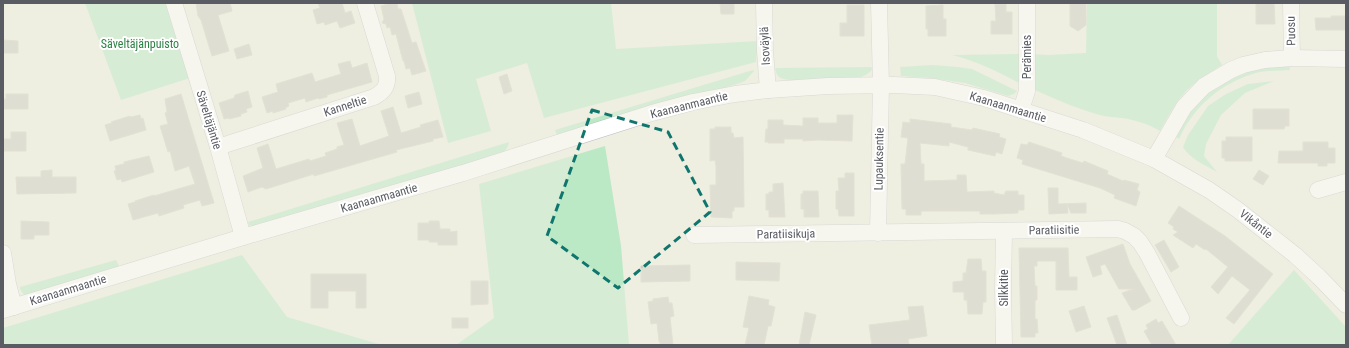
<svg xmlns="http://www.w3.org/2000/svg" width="1349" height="348" viewBox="0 0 1349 348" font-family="'Roboto Condensed',sans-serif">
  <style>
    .green { fill: #bbe8c5 }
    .building { fill: #cbcac0; stroke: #d3d1bf }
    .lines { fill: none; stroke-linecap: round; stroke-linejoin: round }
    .minor-casing { stroke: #bebfc6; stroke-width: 17 }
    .minor { stroke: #fff; stroke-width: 16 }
    .marked { fill: none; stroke: #0f766e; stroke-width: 3; stroke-dasharray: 8 5; stroke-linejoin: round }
    .labels { text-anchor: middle; stroke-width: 4; stroke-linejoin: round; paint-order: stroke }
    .street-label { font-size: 12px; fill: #5a5c63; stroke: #fff }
    .park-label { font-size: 12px; fill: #2c8143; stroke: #fff }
  </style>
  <rect width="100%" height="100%" fill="#eeeee1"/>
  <g class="green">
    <path d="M85 3H167L190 78 121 100Z"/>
    <path d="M412 3H611L616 49 758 41 756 62 544 118 527 63 476 79 491 131 448 143Z"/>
    <path d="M1087 3H1217V56L1222 65C1214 70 1206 75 1198 81 1180 93 1170 113 1160 131 1148 124 1136 120 1122 118 1115 117 1107 117 1100 115 1077 109 1055 99 1033 89L1032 54 1048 55 1086 53Z"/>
    <path d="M1022 54 1021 84C997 71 979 62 952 55Z"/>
    <path d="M1289 64 1290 70C1280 71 1266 70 1256 73 1221 83 1194 106 1179 139L1173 135 1188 110 1220 82 1257 67Z"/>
    <path d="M932 65 958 67 972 69 1017 91 1014 94 1008 96 965 83 930 78 901 76 900 67Z"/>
    <path d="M870 67 873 68C870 74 863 76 857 79 844 79 787 84 779 77 777 75 776 72 775 69L776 68Z"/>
    <path d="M753 70 754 71 745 81 737 84 695 96 558 137 555 130Z"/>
    <path d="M1274 81 1245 93 1221 115 1206 144 1204 156 1217 172C1205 165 1190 159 1183 147L1188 135 1208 106 1226 94 1248 84Z"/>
    <path d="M509 142 508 146 504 153 255 226 249 225 248 222Z"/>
    <path d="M605 146 621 246 629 345H456L494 318 479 184Z"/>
    <path d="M242 255 287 317 382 345H3V328Z"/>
    <path d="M116 260 120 268 29 296 24 295 20 289V287Z"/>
    <path d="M1294 270 1346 327V345H1228Z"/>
  </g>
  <g class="building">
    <path d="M196 3H230L232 11 218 15 229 51 212 56 201 20 198 16Z"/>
    <path d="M318 3H342L345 13 351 11 355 23 340 28 337 21 325 25 324 22 317 24 313 10 320 8Z"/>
    <path d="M391 3H397L398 9H401L412 43 416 42 426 71 412 75 410 68 406 69 404 61H403L396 34 392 35 390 27 387 28 386 24 382 23 384 19 381 6Z"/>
    <path d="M720 3H734V14H721Z"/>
    <path d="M1070 3H1086V25L1078 31 1070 26Z"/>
    <path d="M1256 3H1274L1275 24H1256Z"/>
    <path d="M995 4H1006V12H1012V34H991V21H996Z"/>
    <path d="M847 5H864V36H840V23H847Z"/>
    <path d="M943 5V19H946V36H928V29H926V6Z"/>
    <path d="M1331 16H1346V30H1316L1315 18H1331Z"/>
    <path d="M3 40 18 41V53H3Z"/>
    <path d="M249 44 252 55 237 59 234 49Z"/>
    <path d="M350 61 352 68 367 63 372 82 327 95V97L319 99 318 98 306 102 305 98 288 103 289 106 285 108 286 109 273 113V111L267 113 262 97 278 92 276 84 312 73 315 82 341 74 338 64Z"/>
    <path d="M507 74 512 91 504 94 499 77Z"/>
    <path d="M248 91 252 107 246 109 247 112 241 114V116L229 119V118L224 119 219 103 234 98 235 95Z"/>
    <path d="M419 92 422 104 408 108 405 96Z"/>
    <path d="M6 94H28V109H3V99H6Z"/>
    <path d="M181 94 214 203 202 206 200 200 183 205 184 208 159 216 158 213 133 220 128 204 135 202V201L154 195V196L195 184 189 166 175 171 170 151 168 152 160 126 168 124 165 113 167 112 165 99Z"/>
    <path d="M393 107 401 133 421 127 420 125 438 120 443 137 433 139V141L396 150 397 152 314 176V174L266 189 262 187 248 192 243 176 263 168 257 148 268 144 276 169 309 159 310 161 326 156 325 153 337 149V147L344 145 337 123 352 119 360 146 389 136 381 111Z"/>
    <path d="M1253 109H1289V126H1285L1284 129H1253Z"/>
    <path d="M140 115 141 119 143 118 146 130 110 141 105 125 112 123 111 122 130 116 131 117Z"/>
    <path d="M837 115H853L852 141 818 140 803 141V139H784V143H768V142H765L766 129H768V120H783V125L803 126V118H818V123H837Z"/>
    <path d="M910 119 951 124V127L972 130 973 128 1000 134 999 137 1006 139 1002 154 996 152 995 156 968 150V147L949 142V146L920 143 921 164H924V181L957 180V175H966L967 192 994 191V193L1004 195 1006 191H1018V195H1024V210H1018V213L995 214H980V211H921V215H906V209H902L901 164H905L908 138 901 137 903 122 910 123Z"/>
    <path d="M715 127H731V133H733L734 138 743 137 744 207H734V211H732V218L711 217 710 185H716V166L715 160 710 161V129H715Z"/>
    <path d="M11 132H26V151H3V139H11Z"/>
    <path d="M1226 137H1252V161H1225V158H1222V141H1226Z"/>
    <path d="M1029 142 1062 153 1061 156 1070 159 1083 163 1084 161 1108 171 1107 174 1123 181 1124 180 1139 184 1137 190 1140 192 1136 206 1114 198 1115 195 1100 188 1022 164 1023 160 1017 158 1021 144 1027 145Z"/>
    <path d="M1303 142H1328V148H1335V163H1327V166H1318V163H1278L1279 151H1303Z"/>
    <path d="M149 156 154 172 122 182 121 179 117 180 114 171H116L115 166 124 164V162Z"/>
    <path d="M52 170V177H76V193L17 194 16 177H41V171Z"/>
    <path d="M1259 170 1269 176 1263 185 1253 179Z"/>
    <path d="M845 173H854V216H839L838 209H836V191H839L838 178H845Z"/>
    <path d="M783 183 785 217H769V210H766V194H769V192H773V184Z"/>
    <path d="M1048 188H1058V204L1086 203V213H1071L1067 204 1068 213 1049 214Z"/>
    <path d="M803 191H818L819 217H804V209H801V194H803Z"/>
    <path d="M1179 206 1225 236 1273 274 1234 324 1226 318 1250 290 1232 276 1218 294 1211 287 1228 267 1206 249 1205 250 1196 244 1193 248 1173 235 1178 232 1173 229 1174 227 1168 223Z"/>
    <path d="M21 221 49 222V235H34V239H21Z"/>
    <path d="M429 221H439L440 229H450V232L457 231V245H438V242H429V240H418V223H429Z"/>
    <path d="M1164 240 1179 267 1171 272 1155 245Z"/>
    <path d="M1123 244 1130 264 1151 301 1135 310H1132L1122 293 1133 289H1119L1105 264 1100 266 1102 274 1093 277 1086 257Z"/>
    <path d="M1019 248H1068L1069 277H1077V290H1056V261H1037V266H1034L1035 286H1037V300H1035V319H1037L1038 333H1035V337H1021Z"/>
    <path d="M968 259H981L982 271H986V302H983L982 314H968L967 300H964V292H953V282L963 281V273H966Z"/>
    <path d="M736 262 780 263 779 281 736 280Z"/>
    <path d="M690 265V281L641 282V266Z"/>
    <path d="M311 274H366V308H356V291H328V308H311Z"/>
    <path d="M471 281H488V304L471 305Z"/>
    <path d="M749 296 769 300 768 305 775 307 771 326H768L764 345H745L749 328 743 327Z"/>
    <path d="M668 297 669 303H672L674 316 670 317 673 345H661L659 341 657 323 651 324 648 302 653 301V299Z"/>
    <path d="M923 306 927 336 908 339 909 344 872 345 869 325 910 320 908 307Z"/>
    <path d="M1084 306 1091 327 1076 332 1069 311Z"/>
    <path d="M805 312 816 315 809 345H799Z"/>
    <path d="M1117 315 1127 345H1117L1107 318Z"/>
    <rect x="452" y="318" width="16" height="10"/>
    <path d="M1156 319 1158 323 1162 321 1176 345H1152L1144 331 1148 329 1146 325Z"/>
  </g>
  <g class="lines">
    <defs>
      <g id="minor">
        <path d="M174 3 218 147 243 237"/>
        <path d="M764 3 765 51 768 90"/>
        <path d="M1291 3 1292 58"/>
        <path d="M1021 110 1027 91V3"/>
        <path d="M218 147 374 97C383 92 388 87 387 76L365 3"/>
        <path d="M1154 159 1184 107 1204 86 1231 70 1243 65 1265 60 1292 58 1346 59"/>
        <path d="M1318 190 1346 182"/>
        <path d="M878 233 881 85 879 3"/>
        <path d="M694 235 1118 229 1125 231 1134 236 1140 242 1147 253 1181 318"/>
        <path d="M3 253 8 284 14 307"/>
        <path d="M3 310 243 237 463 173 652 113 693 102 735 94 768 90 828 86 894 85 935 87 984 98 1083 130 1154 159 1209 190 1238 210 1295 255 1319 277 1346 305"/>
        <path d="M1004 345 1003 289 1004 231"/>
      </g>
    </defs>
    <use href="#minor" class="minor-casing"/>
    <use href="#minor" class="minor"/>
  </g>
  <path d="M0 0H1349V348H0ZM592 110 668 132 710 212 618 288 547 236Z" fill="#eeeee1" fill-opacity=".55" fill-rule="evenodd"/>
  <path class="marked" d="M592 110 668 132 710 212 618 288 547 236Z"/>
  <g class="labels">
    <g class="street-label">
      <text transform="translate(1291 31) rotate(-91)" y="4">Puosu</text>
      <text transform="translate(765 46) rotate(-93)" y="4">Isoväylä</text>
      <text transform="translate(1027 57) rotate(-90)" y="4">Perämies</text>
      <text transform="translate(689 105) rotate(-14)" y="4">Kaanaanmaantie</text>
      <text transform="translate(345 106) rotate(-18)" y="4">Kanneltie</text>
      <text transform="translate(1008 107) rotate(17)" y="4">Kaanaanmaantie</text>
      <text transform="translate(209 120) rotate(73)" y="4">Säveltäjäntie</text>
      <text transform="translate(879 159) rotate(-89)" y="4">Lupauksentie</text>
      <text transform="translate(379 198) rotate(-16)" y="4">Kaanaanmaantie</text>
      <text transform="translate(1256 224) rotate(38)" y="4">Vikåntie</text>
      <text transform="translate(1054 230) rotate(-1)" y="4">Paratiisitie</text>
      <text transform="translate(786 234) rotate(-1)" y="4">Paratiisikuja</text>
      <text transform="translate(1004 288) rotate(-90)" y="4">Silkkitie</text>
      <text transform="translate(68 290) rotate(-17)" y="4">Kaanaanmaantie</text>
    </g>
    <g class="park-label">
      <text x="140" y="48">Säveltäjänpuisto</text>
    </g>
  </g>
  <rect width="1349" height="348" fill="none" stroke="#5a5c63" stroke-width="8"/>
</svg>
